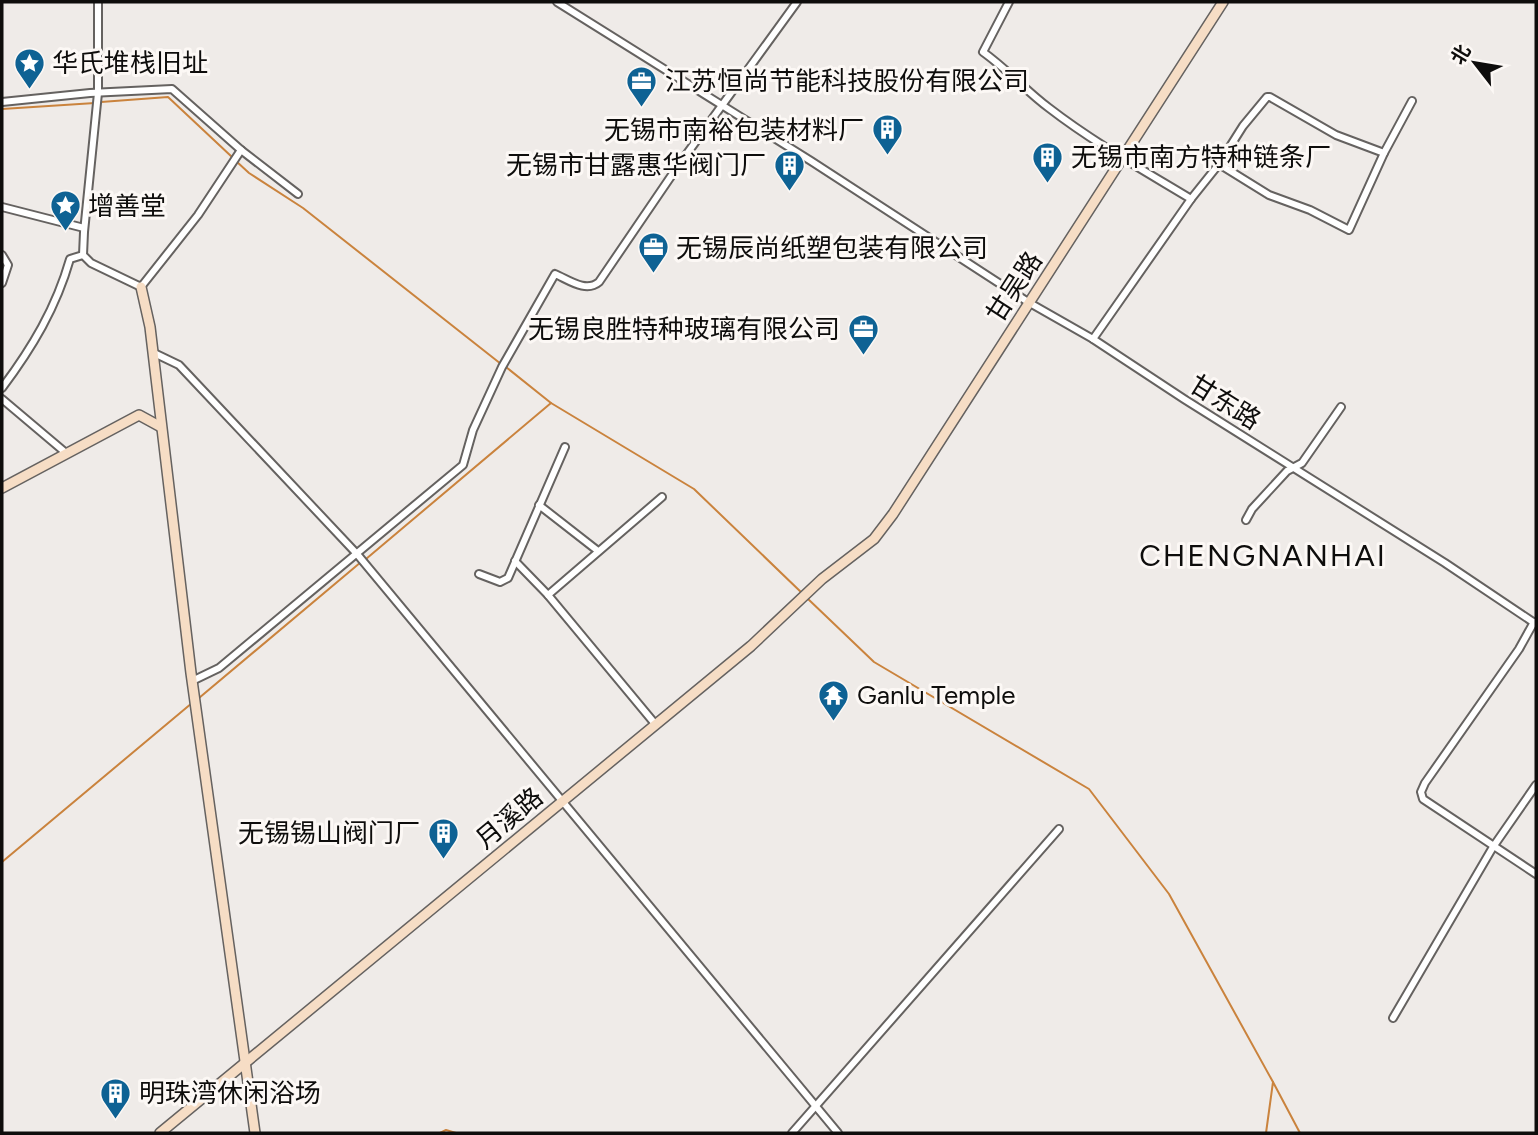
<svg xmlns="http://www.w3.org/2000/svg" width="1538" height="1135" viewBox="0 0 1538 1135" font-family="Figtree,'Noto Sans SC',sans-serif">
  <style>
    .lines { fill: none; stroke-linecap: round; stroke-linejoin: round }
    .stream { stroke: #ca833d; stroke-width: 2 }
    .street-casing { stroke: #656260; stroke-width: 10 }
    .secondary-casing { stroke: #656260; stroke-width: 12 }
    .street { stroke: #fff; stroke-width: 6 }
    .secondary { stroke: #f6ddc5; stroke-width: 9 }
    .labels { text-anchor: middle; stroke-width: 6; stroke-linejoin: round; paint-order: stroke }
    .poi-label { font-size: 26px; fill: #0e0d0c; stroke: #fcf8f5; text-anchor: start }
    .street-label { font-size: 26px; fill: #0e0d0c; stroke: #fcf8f5 }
    .quarter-label { font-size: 30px; letter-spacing: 2px; fill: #0e0d0c; stroke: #fcf8f5 }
  </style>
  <rect width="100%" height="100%" fill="#efebe8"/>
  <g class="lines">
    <g class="stream">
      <path d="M101 102 168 97 232 157"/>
      <path d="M2 109 95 103"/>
      <path d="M236 161 249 173 303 208 501 364"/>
      <path d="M506 367 551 403 694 489 803 594"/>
      <path d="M366 559 551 403"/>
      <path d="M807 598 874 662 1089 789 1169 894 1273 1082"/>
      <path d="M199 698 361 562"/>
      <path d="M2 862 192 703"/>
      <path d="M440 1133 446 1130 456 1133"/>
      <path d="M1266 1133 1273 1082 1300 1133"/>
    </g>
    <defs>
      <g id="street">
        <path d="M98 2V93L84 232 83 255 91 263 141 287 198 215 241 150"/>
        <path d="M557 2 811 161 1028 302 1093 339 1184 399 1445 563 1533 622"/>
        <path d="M1009 2 983 52C1007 69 1026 91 1049 108 1093 142 1143 170 1191 199"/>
        <path d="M2 102 90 93 172 89 241 150 298 194"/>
        <path d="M1219 164 1269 195 1310 210 1349 230 1384 153 1412 101"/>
        <path d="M2 207 84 228"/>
        <path d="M2 255 8 265 2 283"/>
        <path d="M1093 339 1191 199 1219 164 1243 126 1267 97H1270L1336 135 1384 153"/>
        <path d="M154 353 179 365 357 554 838 1133"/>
        <path d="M2 388C32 348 56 308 70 259L83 255"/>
        <path d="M2 399 66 453"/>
        <path d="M539 505 598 551"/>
        <path d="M1246 520 1252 509 1287 471 1302 463 1341 407"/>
        <path d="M515 561 548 595 656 725"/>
        <path d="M479 574 500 582 508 578 565 447"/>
        <path d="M548 595 662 497"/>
        <path d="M1534 622 1519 649 1425 783 1421 792 1423 799 1536 874"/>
        <path d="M192 681 219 668 463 465 473 430 502 367 555 274C569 280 586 293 599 282L678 166 797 2"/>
        <path d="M1393 1018 1493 847 1536 785"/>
        <path d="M792 1133 1059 829"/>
      </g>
      <g id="secondary">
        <path d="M141 287 150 327 191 673 255 1133"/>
        <path d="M2 488 139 415 161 427"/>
        <path d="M160 1133 751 646 822 579 874 539 893 514 1223 2"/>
      </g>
    </defs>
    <use href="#street" class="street-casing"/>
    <use href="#secondary" class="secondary-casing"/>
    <use href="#street" class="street"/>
    <use href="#secondary" class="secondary"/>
  </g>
  <defs>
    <symbol id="sight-pin" viewBox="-11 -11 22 30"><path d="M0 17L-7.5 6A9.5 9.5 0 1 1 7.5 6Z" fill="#0e6294" stroke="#fcf8f5"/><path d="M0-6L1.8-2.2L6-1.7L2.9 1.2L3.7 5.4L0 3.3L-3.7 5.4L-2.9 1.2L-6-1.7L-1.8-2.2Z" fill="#fff"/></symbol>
    <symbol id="office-pin" viewBox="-11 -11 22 30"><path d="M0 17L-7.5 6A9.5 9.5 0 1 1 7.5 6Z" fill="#0e6294" stroke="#fcf8f5"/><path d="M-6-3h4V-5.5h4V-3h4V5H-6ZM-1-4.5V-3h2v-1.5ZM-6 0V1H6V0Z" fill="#fff"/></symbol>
    <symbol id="building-pin" viewBox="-11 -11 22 30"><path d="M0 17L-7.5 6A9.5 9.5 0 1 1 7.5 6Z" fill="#0e6294" stroke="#fcf8f5"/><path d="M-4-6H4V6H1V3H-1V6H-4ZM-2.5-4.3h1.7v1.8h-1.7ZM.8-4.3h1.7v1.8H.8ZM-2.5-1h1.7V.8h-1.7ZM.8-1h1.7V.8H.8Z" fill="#fff"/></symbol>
    <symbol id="temple-pin" viewBox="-11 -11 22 30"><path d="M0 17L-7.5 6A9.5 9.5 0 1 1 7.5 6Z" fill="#0e6294" stroke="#fcf8f5"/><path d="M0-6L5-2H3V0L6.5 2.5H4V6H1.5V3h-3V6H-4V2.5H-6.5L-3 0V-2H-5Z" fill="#fff"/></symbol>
  </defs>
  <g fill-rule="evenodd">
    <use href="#sight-pin" x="12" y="46" width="35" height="47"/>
    <use href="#office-pin" x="624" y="64" width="35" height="47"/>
    <use href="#building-pin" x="870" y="112" width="35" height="47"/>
    <use href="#building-pin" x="1030" y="140" width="35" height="47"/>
    <use href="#building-pin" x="772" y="148" width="35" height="47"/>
    <use href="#sight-pin" x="48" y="188" width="35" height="47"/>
    <use href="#office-pin" x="636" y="230" width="35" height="47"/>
    <use href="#office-pin" x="846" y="312" width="35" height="47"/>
    <use href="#temple-pin" x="816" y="678" width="35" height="47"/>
    <use href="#building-pin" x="426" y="816" width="35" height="47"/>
    <use href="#building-pin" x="98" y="1076" width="35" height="47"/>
  </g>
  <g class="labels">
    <g class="poi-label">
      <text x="52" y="72">华氏堆栈旧址</text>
      <text x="665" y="90">江苏恒尚节能科技股份有限公司</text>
      <text x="864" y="139" text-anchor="end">无锡市南裕包装材料厂</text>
      <text x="1071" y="166">无锡市南方特种链条厂</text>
      <text x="766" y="174" text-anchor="end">无锡市甘露惠华阀门厂</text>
      <text x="88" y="215">增善堂</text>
      <text x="676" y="257">无锡辰尚纸塑包装有限公司</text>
      <text x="840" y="338" text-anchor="end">无锡良胜特种玻璃有限公司</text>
      <text x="857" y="704">Ganlu Temple</text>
      <text x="420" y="842" text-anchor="end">无锡锡山阀门厂</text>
      <text x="139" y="1102">明珠湾休闲浴场</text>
    </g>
    <g class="street-label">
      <text transform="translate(1014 287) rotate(-57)" y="9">甘吴路</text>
      <text transform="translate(1225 402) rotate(32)" y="9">甘东路</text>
      <text transform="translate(509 818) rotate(-40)" y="9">月溪路</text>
    </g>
    <g class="quarter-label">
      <text x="1263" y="566">CHENGNANHAI</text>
    </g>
  </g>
  <rect width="1538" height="1135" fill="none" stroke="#0e0d0c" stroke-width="7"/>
  <g transform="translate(1475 63) rotate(301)" stroke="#fcf8f5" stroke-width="5" paint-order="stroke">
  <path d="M0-5L12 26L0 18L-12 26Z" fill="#0e0d0c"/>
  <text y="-10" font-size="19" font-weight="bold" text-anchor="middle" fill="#0e0d0c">北</text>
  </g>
</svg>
